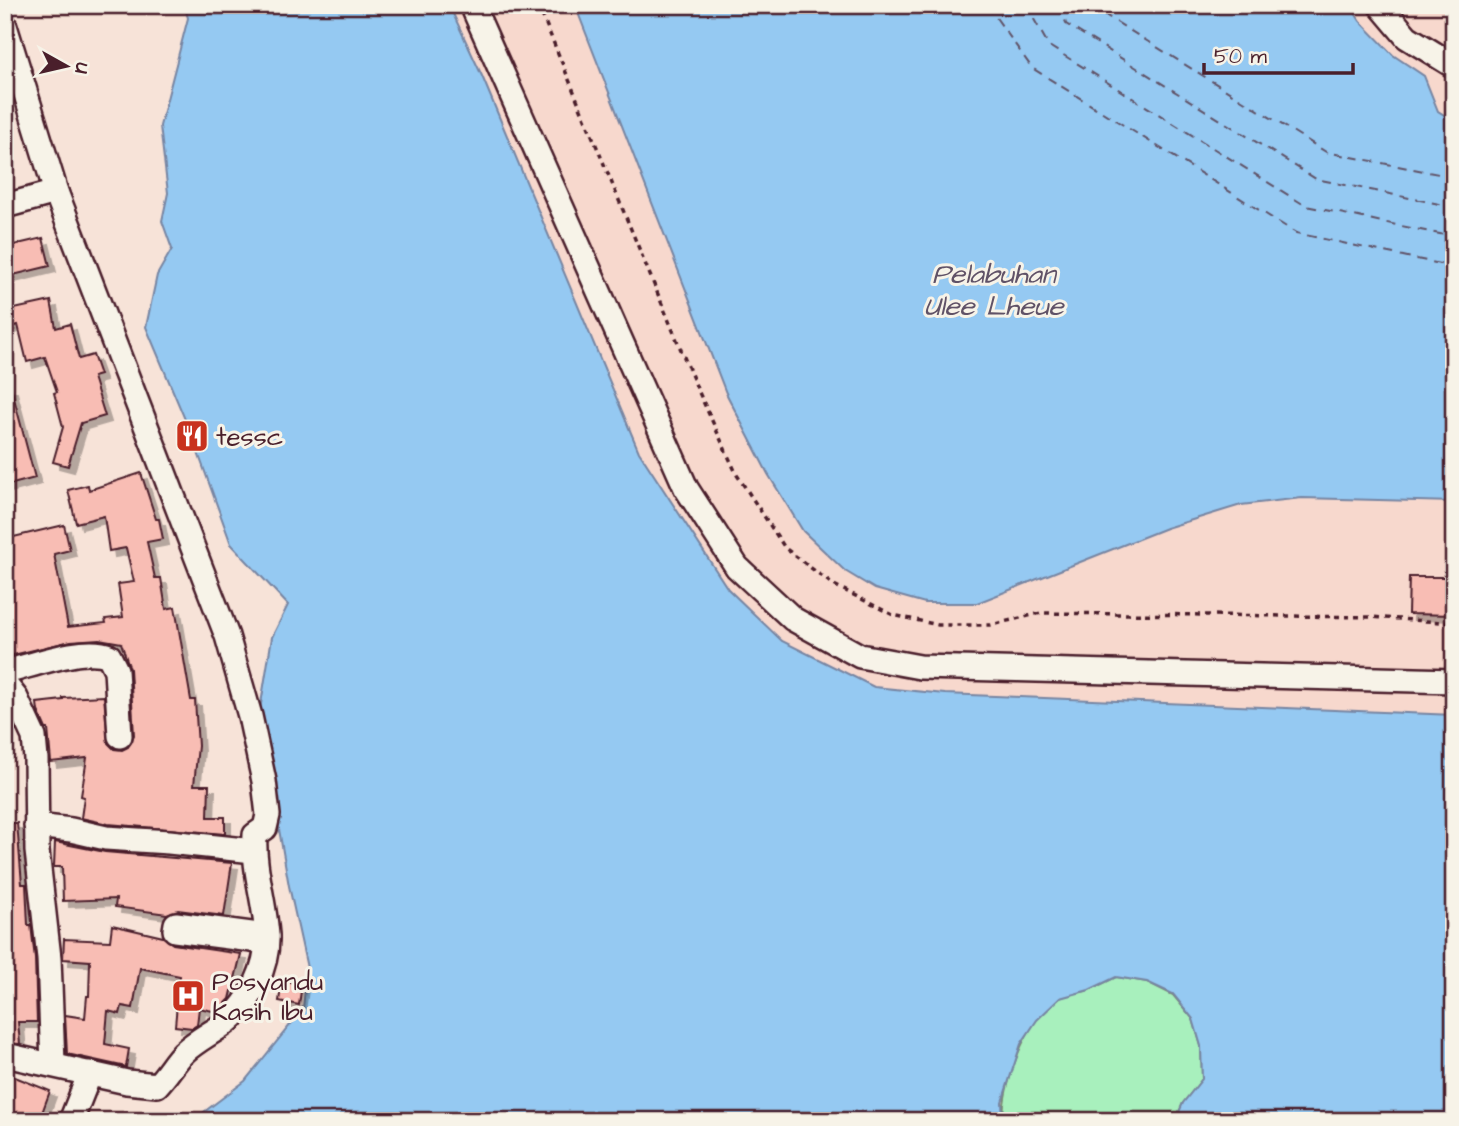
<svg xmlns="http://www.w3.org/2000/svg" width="1459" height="1126" viewBox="0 0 1459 1126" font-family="'Architects Daughter',sans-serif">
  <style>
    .built { fill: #f7d8cd }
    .green { fill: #a8f0bd; stroke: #798874; stroke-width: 2 }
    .water { fill: #95c9f2; stroke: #7785a2; stroke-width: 2 }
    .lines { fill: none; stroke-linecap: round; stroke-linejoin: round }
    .ferry { stroke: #605267; stroke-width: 2; stroke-dasharray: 9 7; stroke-linecap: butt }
    .building { fill: #f8bdb4; stroke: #4a1f2b; stroke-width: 2; filter: url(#shadow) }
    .minor-casing { stroke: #4a1f2b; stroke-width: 28 }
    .path { stroke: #4a1f2b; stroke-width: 3.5; stroke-dasharray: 5 5; stroke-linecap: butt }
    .minor { stroke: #f7f3e8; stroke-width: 23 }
    .labels { text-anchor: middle; stroke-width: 6; stroke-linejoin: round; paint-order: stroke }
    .poi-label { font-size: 26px; fill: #4a1f2b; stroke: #f7f3e8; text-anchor: start }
    .water-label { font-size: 28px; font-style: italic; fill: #605267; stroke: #f7f3e8 }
  </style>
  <defs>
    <filter id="shadow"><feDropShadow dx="6" dy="6" stdDeviation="0" flood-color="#0004"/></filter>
  </defs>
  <rect width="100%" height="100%" fill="#f7e3d8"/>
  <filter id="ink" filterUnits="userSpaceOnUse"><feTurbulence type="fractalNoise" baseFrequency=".0143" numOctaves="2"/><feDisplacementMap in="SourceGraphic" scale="14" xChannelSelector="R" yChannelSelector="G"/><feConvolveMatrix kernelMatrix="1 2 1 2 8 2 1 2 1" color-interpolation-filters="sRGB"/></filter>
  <g filter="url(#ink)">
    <path class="built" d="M449 5H1440L1454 13V715L945 694 874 687 782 641 728 589 639 452 482 76Z"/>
    <path class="green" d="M1116 977 1147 982 1173 995 1193 1019 1201 1046 1202 1079 1183 1103 1175 1121H1003C1002 1085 1026 1016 1060 998 1067 994 1078 993 1086 991 1096 987 1106 982 1116 977Z"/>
    <g class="water">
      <path d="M184 5H449L482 76 639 452 728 589 782 641 874 687 945 694 1454 715V1121H1175L1183 1103 1202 1079 1201 1046 1193 1019 1173 994 1147 982 1116 977 1089 990 1060 998 1037 1020 1021 1044 1002 1102 1003 1121H192L245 1081 303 1009 307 968 289 886 259 716 272 637 288 605 231 544 192 436 146 327 157 275 172 249 162 221 168 193 160 126 188 18Z"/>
      <path d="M575 5H1350L1360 21 1393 55 1424 76 1438 111 1454 121V502L1302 498 1241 505 1166 528 977 603H925L875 589 845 571 803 531 768 474 726 393Z"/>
    </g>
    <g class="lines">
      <g class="ferry">
        <path d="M987 5 1032 68 1296 233 1454 267"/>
        <path d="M1026 5 1049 46 1306 206 1454 237"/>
        <path d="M1061 5 1066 24 1316 179 1454 207"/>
        <path d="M1089 5 1326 152 1454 177"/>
      </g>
    </g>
    <g class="building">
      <path d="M43 238 50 266 5 277V247Z"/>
      <path d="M51 301 56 328 70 324 79 359 93 355 100 375 93 377 105 416 81 423 68 466 53 462 63 427 54 393 57 392 45 357 27 362 18 325 5 328V311Z"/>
      <path d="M5 387H11L35 478 5 486Z"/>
      <path d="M141 473 156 519H159L163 539 147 542 155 578H161L166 609 175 607 191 700H195L198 746 194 785H209L208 817H225V834L108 824 81 818 84 797 81 796 87 758 51 762 48 729H46L38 711 37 703 63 700V698L104 696 108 743 114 749 122 750 128 747 134 735 130 669 121 643 99 639 71 641 5 657V640H9L5 619V539L64 525 70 550 54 554 68 627 106 623 105 619 123 617 118 584 134 582 126 548 109 551 104 516 76 523 68 490 88 485 89 490Z"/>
      <path d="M1409 577H1454V615L1408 614Z"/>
      <path d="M5 823H17L22 884H26L28 925H31L35 959 37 1022H18L20 1044 5 1043V970H8L5 944Z"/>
      <path d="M55 842 105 852 232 863 224 916 178 910 167 914 115 907 116 899 63 901 62 867H54Z"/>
      <path d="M112 925 163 937 173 944 241 954 230 999 217 1012 199 1008 197 1025 192 1028 175 1026 177 1004 175 1003 180 976 140 968 133 1008 122 1006 120 1014 108 1011 105 1044 129 1049 126 1067 67 1054 65 1015 85 1018 87 996H89L90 961 63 959 64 939 110 941Z"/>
      <path d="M282 981 302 984 299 1005 279 1001Z"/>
      <path d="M5 1073 50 1091 39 1121H5Z"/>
    </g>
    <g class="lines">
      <defs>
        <g id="minor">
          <path d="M472 5 686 488 737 567 793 619 860 656 920 667 1454 681"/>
          <path d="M1380 5 1407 37 1454 66"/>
          <path d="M5 26 56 192 227 636 250 716 264 781 268 815 265 828 255 835C253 869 265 902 267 936 268 966 251 1002 228 1021 214 1032 197 1040 184 1052 174 1062 167 1075 157 1085L127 1082 10 1056 5 1057"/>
          <path d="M5 206 56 192"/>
          <path d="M5 672C31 666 85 645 109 656L116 670 120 736"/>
          <path d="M5 684 16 698 34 737 36 759 37 851 49 958 53 1064"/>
          <path d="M36 826 71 830 106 838 169 842 254 851"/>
          <path d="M176 924 267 936 266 942 175 930Z"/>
          <path d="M71 1121 90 1073"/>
        </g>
      </defs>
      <use href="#minor" class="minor-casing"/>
      <path class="path" d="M538 5 696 386 737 475 785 548 832 584 893 615 938 625H991L1041 613 1371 617 1454 623"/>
      <use href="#minor" class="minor"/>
    </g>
  </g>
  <defs>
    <symbol id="restaurant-square" viewBox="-11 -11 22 22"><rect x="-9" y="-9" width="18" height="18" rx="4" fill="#c8321e" stroke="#f7f3e8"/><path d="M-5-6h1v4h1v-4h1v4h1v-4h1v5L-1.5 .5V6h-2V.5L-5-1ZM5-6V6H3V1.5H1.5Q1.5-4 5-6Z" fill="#fff"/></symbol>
    <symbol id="hospital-square" viewBox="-11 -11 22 22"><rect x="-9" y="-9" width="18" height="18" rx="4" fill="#c8321e" stroke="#f7f3e8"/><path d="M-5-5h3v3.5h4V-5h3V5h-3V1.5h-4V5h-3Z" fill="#fff"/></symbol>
  </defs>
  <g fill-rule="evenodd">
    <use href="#restaurant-square" x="173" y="417" width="38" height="38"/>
    <use href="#hospital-square" x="169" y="977" width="38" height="38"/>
  </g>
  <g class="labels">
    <g class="poi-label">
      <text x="216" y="445">tessc</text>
      <text x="212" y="990">Posyandu<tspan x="212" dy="30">Kasih Ibu</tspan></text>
    </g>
    <g class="water-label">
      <text x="994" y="283">Pelabuhan<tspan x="994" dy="32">Ulee Lheue</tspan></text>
    </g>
  </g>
  <rect width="1459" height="1126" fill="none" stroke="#f7f3e8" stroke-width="28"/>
  <rect x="14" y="14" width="1431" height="1098" fill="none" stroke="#4a1f2b" stroke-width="2.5" filter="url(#ink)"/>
  <g transform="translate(66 66) rotate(98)" stroke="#f7f3e8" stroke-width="5" paint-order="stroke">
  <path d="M0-5L12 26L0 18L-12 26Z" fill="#4a1f2b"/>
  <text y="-10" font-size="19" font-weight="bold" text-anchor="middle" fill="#4a1f2b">U</text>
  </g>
  <path d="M1204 63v10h149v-10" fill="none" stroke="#4a1f2b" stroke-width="3.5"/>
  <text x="1214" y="63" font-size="21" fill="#4a1f2b" stroke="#f7f3e8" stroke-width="5" paint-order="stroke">50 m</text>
</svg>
